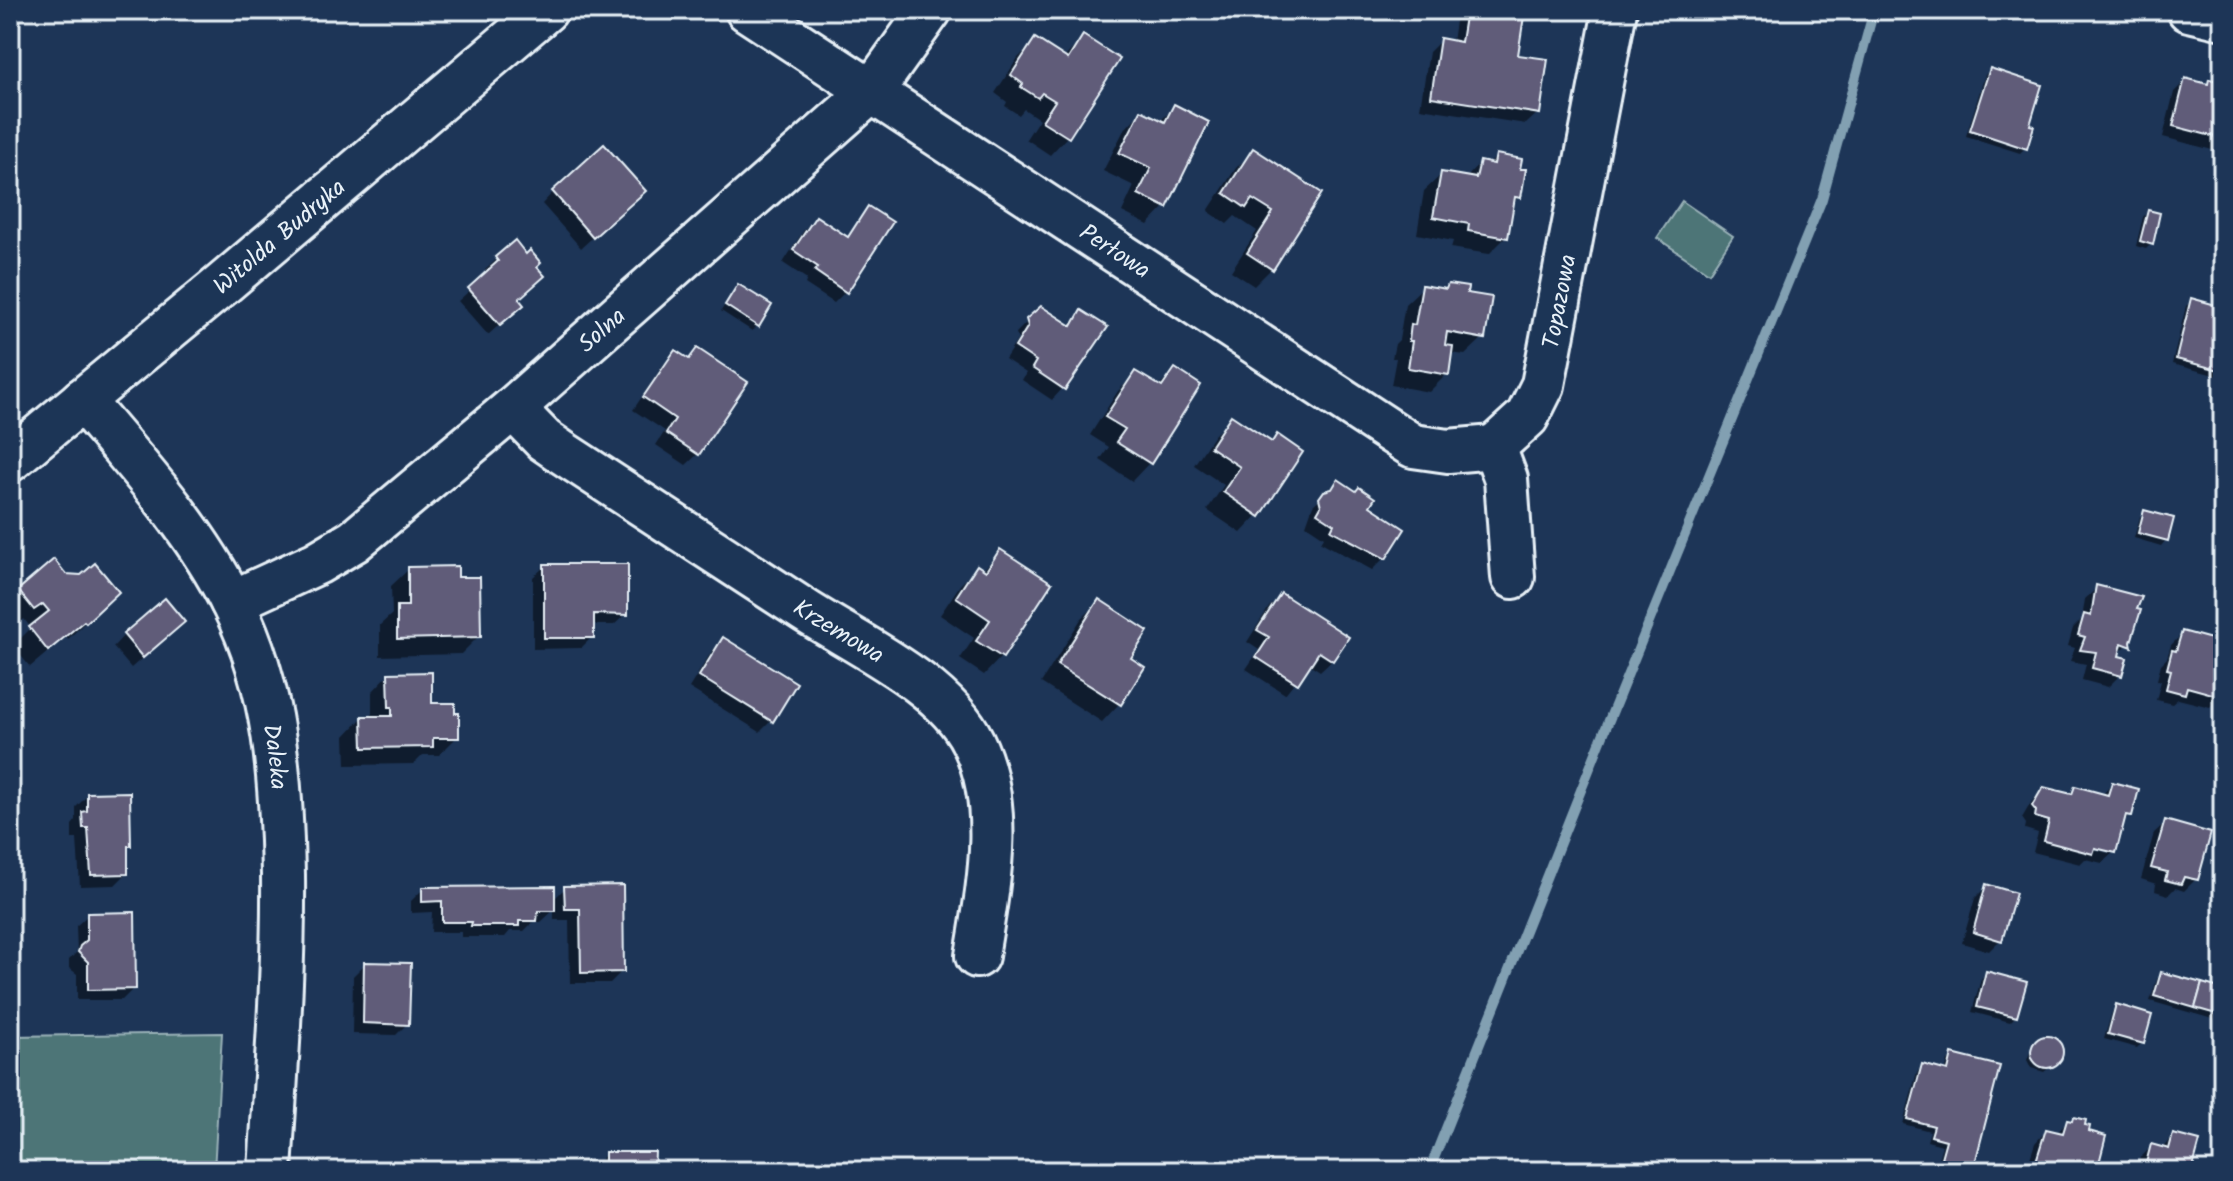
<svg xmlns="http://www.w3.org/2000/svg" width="2233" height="1181" viewBox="0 0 2233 1181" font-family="Kalam,sans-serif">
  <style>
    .green { fill: #4d7477; stroke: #9ab2b8; stroke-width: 2 }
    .shadow { fill: #0007; fill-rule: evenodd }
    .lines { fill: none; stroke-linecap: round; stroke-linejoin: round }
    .stream { stroke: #82a0b2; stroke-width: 10 }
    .building { fill: #605c79; stroke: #e8f1f8; stroke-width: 2 }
    .minor-casing { stroke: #e8f1f8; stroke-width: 48 }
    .minor { stroke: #1d3557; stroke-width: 42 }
    .labels { text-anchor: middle; stroke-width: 8; stroke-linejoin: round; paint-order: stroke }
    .street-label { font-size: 24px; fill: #e8f1f8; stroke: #1d3557 }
  </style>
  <rect width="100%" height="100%" fill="#1d3557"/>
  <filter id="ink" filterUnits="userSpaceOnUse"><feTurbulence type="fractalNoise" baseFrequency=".0125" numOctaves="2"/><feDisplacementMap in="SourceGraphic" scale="16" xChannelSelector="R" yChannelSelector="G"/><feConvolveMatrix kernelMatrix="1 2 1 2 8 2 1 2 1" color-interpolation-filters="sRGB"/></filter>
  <g filter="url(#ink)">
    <g class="green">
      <path d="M1682 201 1733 236 1709 273 1657 238Z"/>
      <path d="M222 1033 214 1171H10V1036Z"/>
    </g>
    <g class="shadow">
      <path d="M1466 10H1473L1515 56 1538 113 1526 124 1420 108 1429 52 1440 41 1452 42 1455 21Z"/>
      <path d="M1083 38 1117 60 1067 137 1050 155 1026 139 1039 119 1024 109 1019 115 1005 106 1007 102 995 93 1018 58 1035 41 1063 59Z"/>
      <path d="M1990 70 2027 126 2025 148 2020 153 1966 136 1985 75Z"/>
      <path d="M2186 80 2205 85 2210 81 2223 84V145L2216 151 2163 137 2174 92Z"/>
      <path d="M1175 107 1207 122 1165 207 1148 225 1122 212 1134 186 1103 171 1124 130 1141 112 1160 121Z"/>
      <path d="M1254 151 1320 194 1271 269 1254 286 1231 271 1257 231 1235 216 1227 224 1208 211 1236 168Z"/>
      <path d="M1497 156 1519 197 1511 205 1506 237 1489 254 1451 248 1453 241 1417 234 1424 191 1442 174 1466 178 1480 163 1488 165Z"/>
      <path d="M553 192 632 202 581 248 542 204Z"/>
      <path d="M869 208 846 291 834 303 805 284 807 279 783 263 804 230 816 218 846 238Z"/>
      <path d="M2148 212 2151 244 2146 249 2136 246 2143 217Z"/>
      <path d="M514 243 517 299 509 316 488 335 458 301 488 274 485 270Z"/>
      <path d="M1448 286 1465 294 1483 338 1465 355 1450 353 1447 374 1429 392 1391 385 1396 358H1392L1395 344 1399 340 1405 304 1423 287 1444 290Z"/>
      <path d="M733 292 757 326 752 331 721 311Z"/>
      <path d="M2192 301 2223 309 2222 377 2172 364 2186 306Z"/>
      <path d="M1082 313 1063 388 1052 400 1022 380 1026 373 1005 359 1018 339 1016 333 1028 321 1069 326Z"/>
      <path d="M697 350 698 454 686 465 656 445 665 431 633 410 664 364 675 352 687 360Z"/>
      <path d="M1175 371 1198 386 1149 463 1132 481 1100 460 1109 447 1090 435 1118 391 1136 373 1158 387Z"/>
      <path d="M1232 418 1271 443 1258 515 1241 533 1207 510 1224 485 1194 465 1214 435Z"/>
      <path d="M1338 482 1367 506 1403 529 1384 558 1372 570 1321 542 1324 537 1306 525 1313 505Z"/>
      <path d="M2145 512 2166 540 2161 546 2134 538 2140 517Z"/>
      <path d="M1001 551 1049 584 1001 657 984 675 960 659 974 638 940 615 960 585 977 568 982 571Z"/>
      <path d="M545 566 626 614 614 625H592V637L581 648 533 649V577Z"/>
      <path d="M409 569 456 580 479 636 461 654 380 656V625L392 614 391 586Z"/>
      <path d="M2097 588 2128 644 2115 657 2120 675 2108 687 2082 680 2086 664 2070 661 2075 648 2068 646 2073 628 2082 619 2085 599Z"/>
      <path d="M19 591 99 609 68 639 66 637 30 667 13 646 31 628 24 619 16 626 10 619V601Z"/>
      <path d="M1281 596 1332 660 1320 671 1309 664 1285 694 1246 669 1259 650 1247 642 1269 607Z"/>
      <path d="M1099 602 1128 659 1142 668 1119 704 1102 722 1041 683 1081 619Z"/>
      <path d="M171 633 131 668 113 647 124 635Z"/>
      <path d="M2182 634 2223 648V692L2210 707 2178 699 2172 704 2156 700 2161 681 2157 680 2161 664 2167 658 2171 645Z"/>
      <path d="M724 639 771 721 760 732 689 688 712 651Z"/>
      <path d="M389 674 430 705 457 737 439 755H423L414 764 346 765 345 736 362 718H372V692Z"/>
      <path d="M2112 784 2130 815 2121 824 2114 852 2102 863 2085 859 2080 864 2033 852 2038 833 2025 829 2026 824 2022 818 2032 801 2044 789 2068 795 2075 788 2102 795ZM2085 847 2109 849V853Z"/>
      <path d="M88 795 126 848V874L115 885 80 886 77 839H72V825L76 820V807Z"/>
      <path d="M2166 822 2196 879 2184 891 2175 888 2168 895 2155 891 2156 884 2141 879 2154 833Z"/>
      <path d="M1987 886 2001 939 1989 951 1962 943 1975 898Z"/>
      <path d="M621 887 622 971 610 983H570L569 920H554V910L541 922H533L524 931H510L505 937H461V932H431L432 912 411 913V901L423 889 553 900 565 888Z"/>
      <path d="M88 915 134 988 122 1000H77V974L69 968V960L77 952 76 926Z"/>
      <path d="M365 964 407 1024 396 1035 352 1034 353 976Z"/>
      <path d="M1986 973 2016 1016 2010 1022 1972 1012 1981 979Z"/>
      <path d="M2162 974 2223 991V1022L2150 1001 2157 979Z"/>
      <path d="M2117 1007 2142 1043 2137 1048 2104 1039 2112 1012Z"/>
      <path d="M2046 1038 2055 1041 2061 1053 2057 1061 2044 1072 2031 1068 2027 1060 2032 1047Z"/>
      <path d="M1953 1056 1972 1166 1967 1171 1937 1163 1942 1145 1927 1141 1930 1131 1903 1124 1917 1072 1922 1067 1945 1072 1948 1061Z"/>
      <path d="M2067 1122 2095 1171H2026L2035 1143 2046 1131 2056 1134Z"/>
      <path d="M2174 1136 2190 1171H2136L2140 1158 2152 1146 2161 1149Z"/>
      <path d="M606 1154 652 1171H594V1166Z"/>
    </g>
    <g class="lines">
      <path class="stream" d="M1429 1171 1603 735 1822 199 1874 10"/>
    </g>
    <g class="building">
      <path d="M1466 10H1486L1524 16 1518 55 1548 59 1540 114 1431 97 1440 38 1461 42Z"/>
      <path d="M1083 35 1120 59 1069 138 1042 121 1055 101 1042 93 1038 98 1021 87 1023 84 1011 75 1035 38 1068 59Z"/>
      <path d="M1990 68 2042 85 2030 125 2034 126 2027 149 1970 130Z"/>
      <path d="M2185 78 2208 84 2209 79 2223 82V139L2173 126Z"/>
      <path d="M1174 104 1209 122 1167 208 1138 194 1151 168 1119 153 1141 110 1165 122Z"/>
      <path d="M604 144 646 191 593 238 552 191Z"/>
      <path d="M1253 148 1322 193 1273 270 1247 253 1273 212 1252 199 1246 208 1224 193Z"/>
      <path d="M1496 154 1522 159 1520 169H1526L1521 198 1515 197 1508 238 1468 231 1469 224 1433 217 1441 172 1476 178 1480 161 1494 164Z"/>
      <path d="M868 206 893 222 847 293 815 271 818 267 793 250 816 216 848 237Z"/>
      <path d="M2148 210 2160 213 2153 245 2140 241Z"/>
      <path d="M515 240 526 254 530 250 541 263 537 267 545 276 519 299 524 305 500 325 468 288 498 261 495 257Z"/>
      <path d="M738 284 772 305 759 327 725 305Z"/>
      <path d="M1448 284 1468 287 1467 293 1492 297 1485 339 1447 332 1445 345 1453 346 1449 375 1408 368 1412 341H1409L1411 324 1415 325 1422 285 1446 289Z"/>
      <path d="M2191 298 2223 307V371L2176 359Z"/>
      <path d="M1041 306 1072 326 1081 310 1108 327 1065 390 1032 368 1036 361 1015 347 1028 326 1026 319Z"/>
      <path d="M697 348 748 382 699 455 666 433 675 419 643 397 675 350 689 359Z"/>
      <path d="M1175 368 1201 385 1151 464 1116 442 1125 429 1105 417 1135 371 1162 387Z"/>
      <path d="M1231 415 1272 442 1277 434 1303 452 1260 517 1223 492 1240 467 1210 447Z"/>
      <path d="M1338 479 1356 491 1359 487 1375 498 1370 506 1405 529 1386 559 1331 530 1334 524 1317 513 1321 506 1319 498 1324 491 1332 489Z"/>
      <path d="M2144 510 2174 518 2168 541 2138 533Z"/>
      <path d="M1000 549 1052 583 1003 658 976 641 990 620 956 597 977 565 986 571Z"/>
      <path d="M54 559 66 574 81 575 95 563 119 592 86 623 84 621 48 651 29 627 49 611 43 604 34 610 18 590Z"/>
      <path d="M544 564H628V615L594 614V638H544Z"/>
      <path d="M458 566V577H480L481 637 397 639V606H408V567Z"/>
      <path d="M2096 585 2142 597 2137 609 2141 610 2131 642 2132 647 2122 643 2119 656 2127 658 2122 676 2092 668 2096 652 2080 650 2085 637 2078 635 2084 614 2091 616Z"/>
      <path d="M1281 593 1349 637 1333 661 1319 652 1298 684 1256 657 1269 637 1257 630Z"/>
      <path d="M165 598 185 622 143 658 123 634Z"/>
      <path d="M1099 599 1148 631 1131 658 1145 667 1121 705 1057 665Z"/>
      <path d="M2182 631 2215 640 2214 644 2223 646V697L2187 687 2185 694 2166 689 2171 670 2167 669 2172 650 2176 651Z"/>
      <path d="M723 637 797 683 773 722 699 676Z"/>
      <path d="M432 672V703H455V713H459V738H433V747L363 748 362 716H392V707H389L388 673Z"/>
      <path d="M2112 782 2139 789 2132 816 2126 815 2116 853 2095 848 2093 854 2044 841 2049 821 2035 817 2036 811 2032 806 2043 787 2072 794 2075 786 2108 795Z"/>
      <path d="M130 792 131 846H128V874L91 875 88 828H83L82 812 87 811V793Z"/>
      <path d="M2165 820 2211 833 2198 880 2184 877 2181 884 2165 880 2167 872 2151 868Z"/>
      <path d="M1986 884 2016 893 2002 941 1973 932Z"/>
      <path d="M623 885 624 972 581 973 580 909H565L564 886Z"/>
      <path d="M555 886V911H538L537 921H519V926H471L472 922H442V901L422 902V887Z"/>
      <path d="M135 912 136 989 88 990V962L78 952 80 946 87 940V913Z"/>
      <path d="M364 962 411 963 409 1025 363 1023Z"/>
      <path d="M1986 971 2027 982 2017 1017 1977 1007Z"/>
      <path d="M2161 972 2202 983 2195 1008 2154 996Z"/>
      <path d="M2202 983 2223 989V1016L2195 1008Z"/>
      <path d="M2116 1004 2152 1015 2144 1044 2108 1034Z"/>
      <circle cx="2047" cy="1052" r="16"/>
      <path d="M1952 1054 2000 1066 1974 1167 1941 1158 1946 1140 1931 1136 1934 1126 1907 1119 1922 1064 1948 1071Z"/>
      <path d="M2073 1117 2086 1120 2085 1125 2090 1126 2089 1131 2106 1136 2097 1171H2033L2046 1129 2063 1133 2067 1120 2072 1121Z"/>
      <path d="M2173 1134 2200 1141 2192 1171H2144L2151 1144 2169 1149Z"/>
      <path d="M605 1152H655L654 1171H605Z"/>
    </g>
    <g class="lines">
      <defs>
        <g id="minor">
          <path id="s1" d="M747 10 1413 446 1448 451 1494 447"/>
          <path d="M2189 10 2223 18"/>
          <path id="s2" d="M82 400C136 464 195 528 233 604 276 689 281 781 283 875 284 974 276 1072 270 1171"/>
          <path id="s3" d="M513 408 544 440 560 451C641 504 722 557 804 610 856 644 945 684 973 742 1005 808 988 887 977 956"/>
          <path id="s4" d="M10 460 217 289 546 10"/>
          <path id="s5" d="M1513 577 1506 479 1494 447 1527 417 1543 385 1615 10"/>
          <path id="s6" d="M232 602 317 563 354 541 513 408 872 91 930 10"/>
        </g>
      </defs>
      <use href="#minor" class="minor-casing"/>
      <use href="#minor" class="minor"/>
    </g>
  </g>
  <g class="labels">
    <g class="street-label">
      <text dy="8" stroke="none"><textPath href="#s4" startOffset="350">Witolda Budryka</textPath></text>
      <text dy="8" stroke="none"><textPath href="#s1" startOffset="440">Perłowa</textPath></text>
      <text dy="8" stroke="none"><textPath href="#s5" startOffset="298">Topazowa</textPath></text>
      <text dy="8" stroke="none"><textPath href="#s6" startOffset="462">Solna</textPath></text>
      <text dy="8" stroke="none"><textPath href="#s3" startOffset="396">Krzemowa</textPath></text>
      <text dy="8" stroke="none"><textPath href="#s2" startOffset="414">Daleka</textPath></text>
    </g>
  </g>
  <rect width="2233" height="1181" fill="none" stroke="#1d3557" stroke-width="40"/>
  <rect x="20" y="20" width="2193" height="1141" fill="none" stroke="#e8f1f8" stroke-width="3" filter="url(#ink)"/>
</svg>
